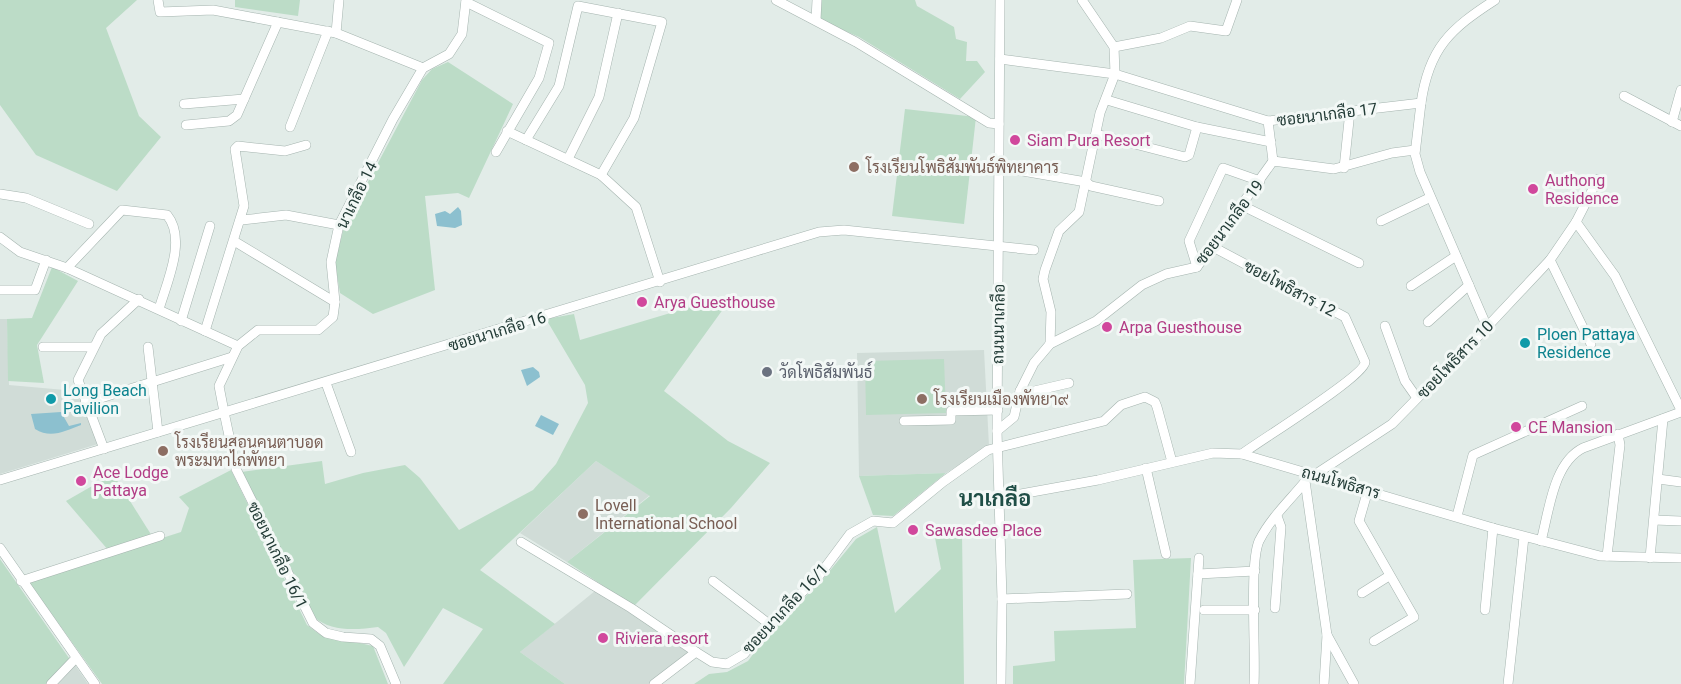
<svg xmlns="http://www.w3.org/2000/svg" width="1681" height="684" viewBox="0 0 1681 684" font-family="Roboto,Sarabun,sans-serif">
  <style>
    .built { fill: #d0dcd7 }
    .green { fill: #bcdcc7 }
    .water { fill: #8cc0cf }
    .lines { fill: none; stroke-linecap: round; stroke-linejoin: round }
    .minor-casing { stroke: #a5b4af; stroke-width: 10 }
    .minor { stroke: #fff; stroke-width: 9 }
    .hotel-dot { fill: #d1479c; stroke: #f3f8f6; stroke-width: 2 }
    .education-dot { fill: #8d6e63; stroke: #f3f8f6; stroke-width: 2 }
    .culture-dot { fill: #0f9aa8; stroke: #f3f8f6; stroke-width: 2 }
    .worship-dot { fill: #6b7280; stroke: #f3f8f6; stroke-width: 2 }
    .labels { text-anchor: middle; stroke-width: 6; stroke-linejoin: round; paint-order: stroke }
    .street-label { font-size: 16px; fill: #233c37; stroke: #f3f8f6 }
    .hotel-label { font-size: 16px; fill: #b23c85; stroke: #f3f8f6; text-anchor: start }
    .education-label { font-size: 16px; fill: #785e54; stroke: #f3f8f6; text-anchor: start }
    .culture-label { font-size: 16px; fill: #0d838f; stroke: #f3f8f6; text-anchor: start }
    .worship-label { font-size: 16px; fill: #5b616d; stroke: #f3f8f6; text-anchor: start }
    .district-label { font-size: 22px; font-weight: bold; fill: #1f4e46; stroke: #f3f8f6 }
  </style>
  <rect width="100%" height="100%" fill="#e2ece8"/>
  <g class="built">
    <path d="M0 319H7L9 385 76 391 98 444 0 474Z"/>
    <path d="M984 350 989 446 946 473 859 476 857 353Z"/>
    <path d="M596 461 650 495 567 562 520 533Z"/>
    <path d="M595 591 692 652 650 684H565L520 652Z"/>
    <path d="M75 665 88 684H56Z"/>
  </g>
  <g class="green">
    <path d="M0 0H137L106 28 139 116 161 137 117 191 36 155 0 105Z"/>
    <path d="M235 0H300L298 16 235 7Z"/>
    <path d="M820 0H915L917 6 954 27 956 39 967 42 966 61H977L985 72 960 99 859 37 820 20Z"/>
    <path d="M448 62 513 104 469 198 458 193 425 196 435 290 373 314 340 293 335 263 344 227 422 80 432 69Z"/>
    <path d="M905 109 976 117 964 224 892 216Z"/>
    <path d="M52 267 78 281 37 345 44 383 8 381 7 319 32 318Z"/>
    <path d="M734 294 664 391 728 441 770 463 731 508 634 606 567 562 650 496 596 461 480 570 555 624 520 652 565 684H443L483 629 443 608 404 667 386 633 378 627C356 630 331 632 314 617L241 472 322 461 325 484 363 473 405 465 420 478 459 530 533 490 556 464 588 403 585 385 546 319 574 314 580 340Z"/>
    <path d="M944 359 946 413 866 415 865 361Z"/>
    <path d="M231 470 307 625 319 634 373 646 388 684H102L28 581 181 532 189 508 179 497Z"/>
    <path d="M946 473 893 516 873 515 859 476Z"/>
    <path d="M113 474 152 536 109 551 66 501Z"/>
    <path d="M877 527 895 613 941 569 935 538 962 532 964 684H694L709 674 727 672 748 661 768 634 823 579 856 539Z"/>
    <path d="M1191 558 1184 684H1013V666L1055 661 1054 631 1136 628 1133 560Z"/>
    <path d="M0 559 71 661 48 684H0Z"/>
  </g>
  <g class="water">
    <path d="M458 207 461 211 462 225 455 228 437 226 435 214 445 211 450 214Z"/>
    <path d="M533 367 539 372 540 377 527 386 521 370Z"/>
    <path d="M61 412 69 426 81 423V425C65 431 51 439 35 429L31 414Z"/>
    <path d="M541 415 559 424 553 435 535 426Z"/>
  </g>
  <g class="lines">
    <defs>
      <g id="minor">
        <path d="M158 0 160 12 213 10 336 33 423 68"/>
        <path d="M776 0 856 42 989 123 999 124"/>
        <path d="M1000 0 997 431 1002 599 1001 684"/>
        <path d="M466 2 549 43 539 78 496 152"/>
        <path d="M816 20 817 0"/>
        <path d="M336 33 339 0"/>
        <path d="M1114 47 1161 38 1190 26 1226 31 1237 0"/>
        <path d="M1000 59 1115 74 1268 121 1421 103C1429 48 1450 29 1495 0"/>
        <path d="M1624 96 1681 126"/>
        <path d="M1107 100 1197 127 1271 142"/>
        <path d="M1421 103 1415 154 1420 172 1487 327"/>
        <path d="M184 104 244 99"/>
        <path d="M1268 121 1273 161"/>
        <path d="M1672 122 1681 90"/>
        <path d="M186 125 229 121 237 115 278 22"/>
        <path d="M290 127 328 31"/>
        <path d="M507 131 601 175 636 207 660 282"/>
        <path d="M1096 134 1185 157 1189 155 1197 127"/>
        <path d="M526 140 559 86 578 6 662 22 634 118 601 175"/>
        <path d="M568 159 599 97 618 13"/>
        <path d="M999 167 1086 182 1091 186 1159 201"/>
        <path d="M1344 168 1350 111"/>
        <path d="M0 194 26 198 89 224"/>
        <path d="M1243 206 1359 263"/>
        <path d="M242 220 286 215 339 225"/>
        <path d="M1381 221 1429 198"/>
        <path d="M1576 222 1615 276 1681 410"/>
        <path d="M0 237 20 252 67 268 238 346"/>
        <path d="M234 241 335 302"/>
        <path d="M1213 247 1345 317 1365 362C1365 376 1259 441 1242 454"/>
        <path d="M1550 260 1591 344"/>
        <path d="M1197 267 1189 241 1223 168 1260 181"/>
        <path d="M67 268 122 210 167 215C187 239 167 282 159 309"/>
        <path d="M1411 286 1456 256"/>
        <path d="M0 290H35L46 260"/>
        <path d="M181 321 210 226"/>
        <path d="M1428 322 1469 285"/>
        <path d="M1385 326 1405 381 1417 398"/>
        <path d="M205 331 244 206 235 149 238 146 285 151 306 145"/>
        <path d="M1050 344 1051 312 1043 279 1045 270 1059 231 1079 212 1100 113 1115 74 1114 47 1082 0"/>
        <path d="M43 347H93"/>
        <path d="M148 347 158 432"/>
        <path d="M326 383 351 452"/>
        <path d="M1020 391 1030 392 1069 383"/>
        <path d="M85 403 232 357"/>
        <path d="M904 421 951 420V411L998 410"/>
        <path d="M997 431 1014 417 1020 391 1034 363 1050 344 1096 321 1142 285 1166 274 1197 267 1273 161 1334 169 1392 153 1415 150"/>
        <path d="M104 449 78 380 101 334 139 299"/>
        <path d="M1146 468 1166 554"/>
        <path d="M1316 474 1392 424 1487 327 1550 260 1576 222 1598 179"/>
        <path d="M1658 479 1681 482"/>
        <path d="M0 480 819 232 844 230 1034 250"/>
        <path d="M1305 481 1327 635 1324 684"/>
        <path d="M1368 490 1359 521 1414 617 1374 641"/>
        <path d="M999 498 1098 480 1213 453 1242 454 1493 528 1600 556 1681 558"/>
        <path d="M1457 516 1473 455 1582 406"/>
        <path d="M1654 520 1681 521"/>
        <path d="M1541 541C1549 512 1553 463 1583 448L1681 412"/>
        <path d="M521 542 631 608 696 652"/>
        <path d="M0 548 95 684"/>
        <path d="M1607 556 1620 445 1618 434"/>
        <path d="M1650 558 1663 419"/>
        <path d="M1198 574 1255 571"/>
        <path d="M21 581 160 536"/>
        <path d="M713 581 769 624"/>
        <path d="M1362 593 1389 576"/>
        <path d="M1002 599 1127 594"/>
        <path d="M1275 608 1281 527 1277 516"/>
        <path d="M1204 610H1255"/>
        <path d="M1485 610 1493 528"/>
        <path d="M1327 635 1354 684"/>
        <path d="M51 684 76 658"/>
        <path d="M396 684 380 646 371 639 343 637 326 633 313 623 236 469 224 412 219 386 238 346 258 330H318L333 317 335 302 331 262 339 225 393 119 423 68 449 54 462 34 466 0"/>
        <path d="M654 684 696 652 712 662 727 664 744 654 769 624 818 577 850 534 873 521 893 523 943 482 988 450 1104 421 1121 405 1145 397 1155 402 1157 407 1172 462"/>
        <path d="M1190 684 1199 558"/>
        <path d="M1254 684C1256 653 1249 564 1259 541 1270 519 1289 501 1304 483"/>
        <path d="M1508 684 1524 537"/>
      </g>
    </defs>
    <use href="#minor" class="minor-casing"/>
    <use href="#minor" class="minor"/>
  </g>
  <g class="hotel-dot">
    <circle cx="1015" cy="140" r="6"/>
    <circle cx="1533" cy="189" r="6"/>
    <circle cx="642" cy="302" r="6"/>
    <circle cx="1107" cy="327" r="6"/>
    <circle cx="1516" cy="427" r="6"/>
    <circle cx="81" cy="481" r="6"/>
    <circle cx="913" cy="530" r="6"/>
    <circle cx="603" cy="638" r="6"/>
  </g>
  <g class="education-dot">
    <circle cx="854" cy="167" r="6"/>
    <circle cx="922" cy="399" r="6"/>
    <circle cx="163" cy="451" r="6"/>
    <circle cx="583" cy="514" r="6"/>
  </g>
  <g class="culture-dot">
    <circle cx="1525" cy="343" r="6"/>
    <circle cx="51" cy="399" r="6"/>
  </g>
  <circle class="worship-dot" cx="767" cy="372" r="6"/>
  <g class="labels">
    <g class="street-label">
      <text transform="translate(1327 114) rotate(-7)" y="6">ซอยนาเกลือ 17</text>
      <text transform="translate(356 195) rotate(-64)" y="6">นาเกลือ 14</text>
      <text transform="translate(1229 222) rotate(-53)" y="6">ซอยนาเกลือ 19</text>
      <text transform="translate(1290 288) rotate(28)" y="6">ซอยโพธิสาร 12</text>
      <text transform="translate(998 324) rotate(-89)" y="6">ถนนนาเกลือ</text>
      <text transform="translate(497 331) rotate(-17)" y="6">ซอยนาเกลือ 16</text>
      <text transform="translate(1455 359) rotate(-46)" y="6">ซอยโพธิสาร 10</text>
      <text transform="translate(1341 482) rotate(16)" y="6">ถนนโพธิสาร</text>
      <text transform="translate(278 555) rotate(64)" y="6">ซอยนาเกลือ 16/1</text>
      <text transform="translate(785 608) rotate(-47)" y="6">ซอยนาเกลือ 16/1</text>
    </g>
    <g class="hotel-label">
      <text x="1027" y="146">Siam Pura Resort</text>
      <text x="1545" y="186">Authong<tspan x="1545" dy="18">Residence</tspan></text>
      <text x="654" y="308">Arya Guesthouse</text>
      <text x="1119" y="333">Arpa Guesthouse</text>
      <text x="1528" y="433">CE Mansion</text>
      <text x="93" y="478">Ace Lodge<tspan x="93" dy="18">Pattaya</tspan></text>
      <text x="925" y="536">Sawasdee Place</text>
      <text x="615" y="644">Riviera resort</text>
    </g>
    <g class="education-label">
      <text x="866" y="173">โรงเรียนโพธิสัมพันธ์พิทยาคาร</text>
      <text x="934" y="405">โรงเรียนเมืองพัทยา๙</text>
      <text x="175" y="448">โรงเรียนสอนคนตาบอด<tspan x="175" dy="18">พระมหาไถ่พัทยา</tspan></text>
      <text x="595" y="511">Lovell<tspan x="595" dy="18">International School</tspan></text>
    </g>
    <g class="culture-label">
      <text x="1537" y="340">Ploen Pattaya<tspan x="1537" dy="18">Residence</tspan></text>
      <text x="63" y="396">Long Beach<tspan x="63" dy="18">Pavilion</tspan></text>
    </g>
    <g class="worship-label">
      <text x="779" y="378">วัดโพธิสัมพันธ์</text>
    </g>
    <g class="district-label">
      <text x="995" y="506">นาเกลือ</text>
    </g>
  </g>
</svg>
